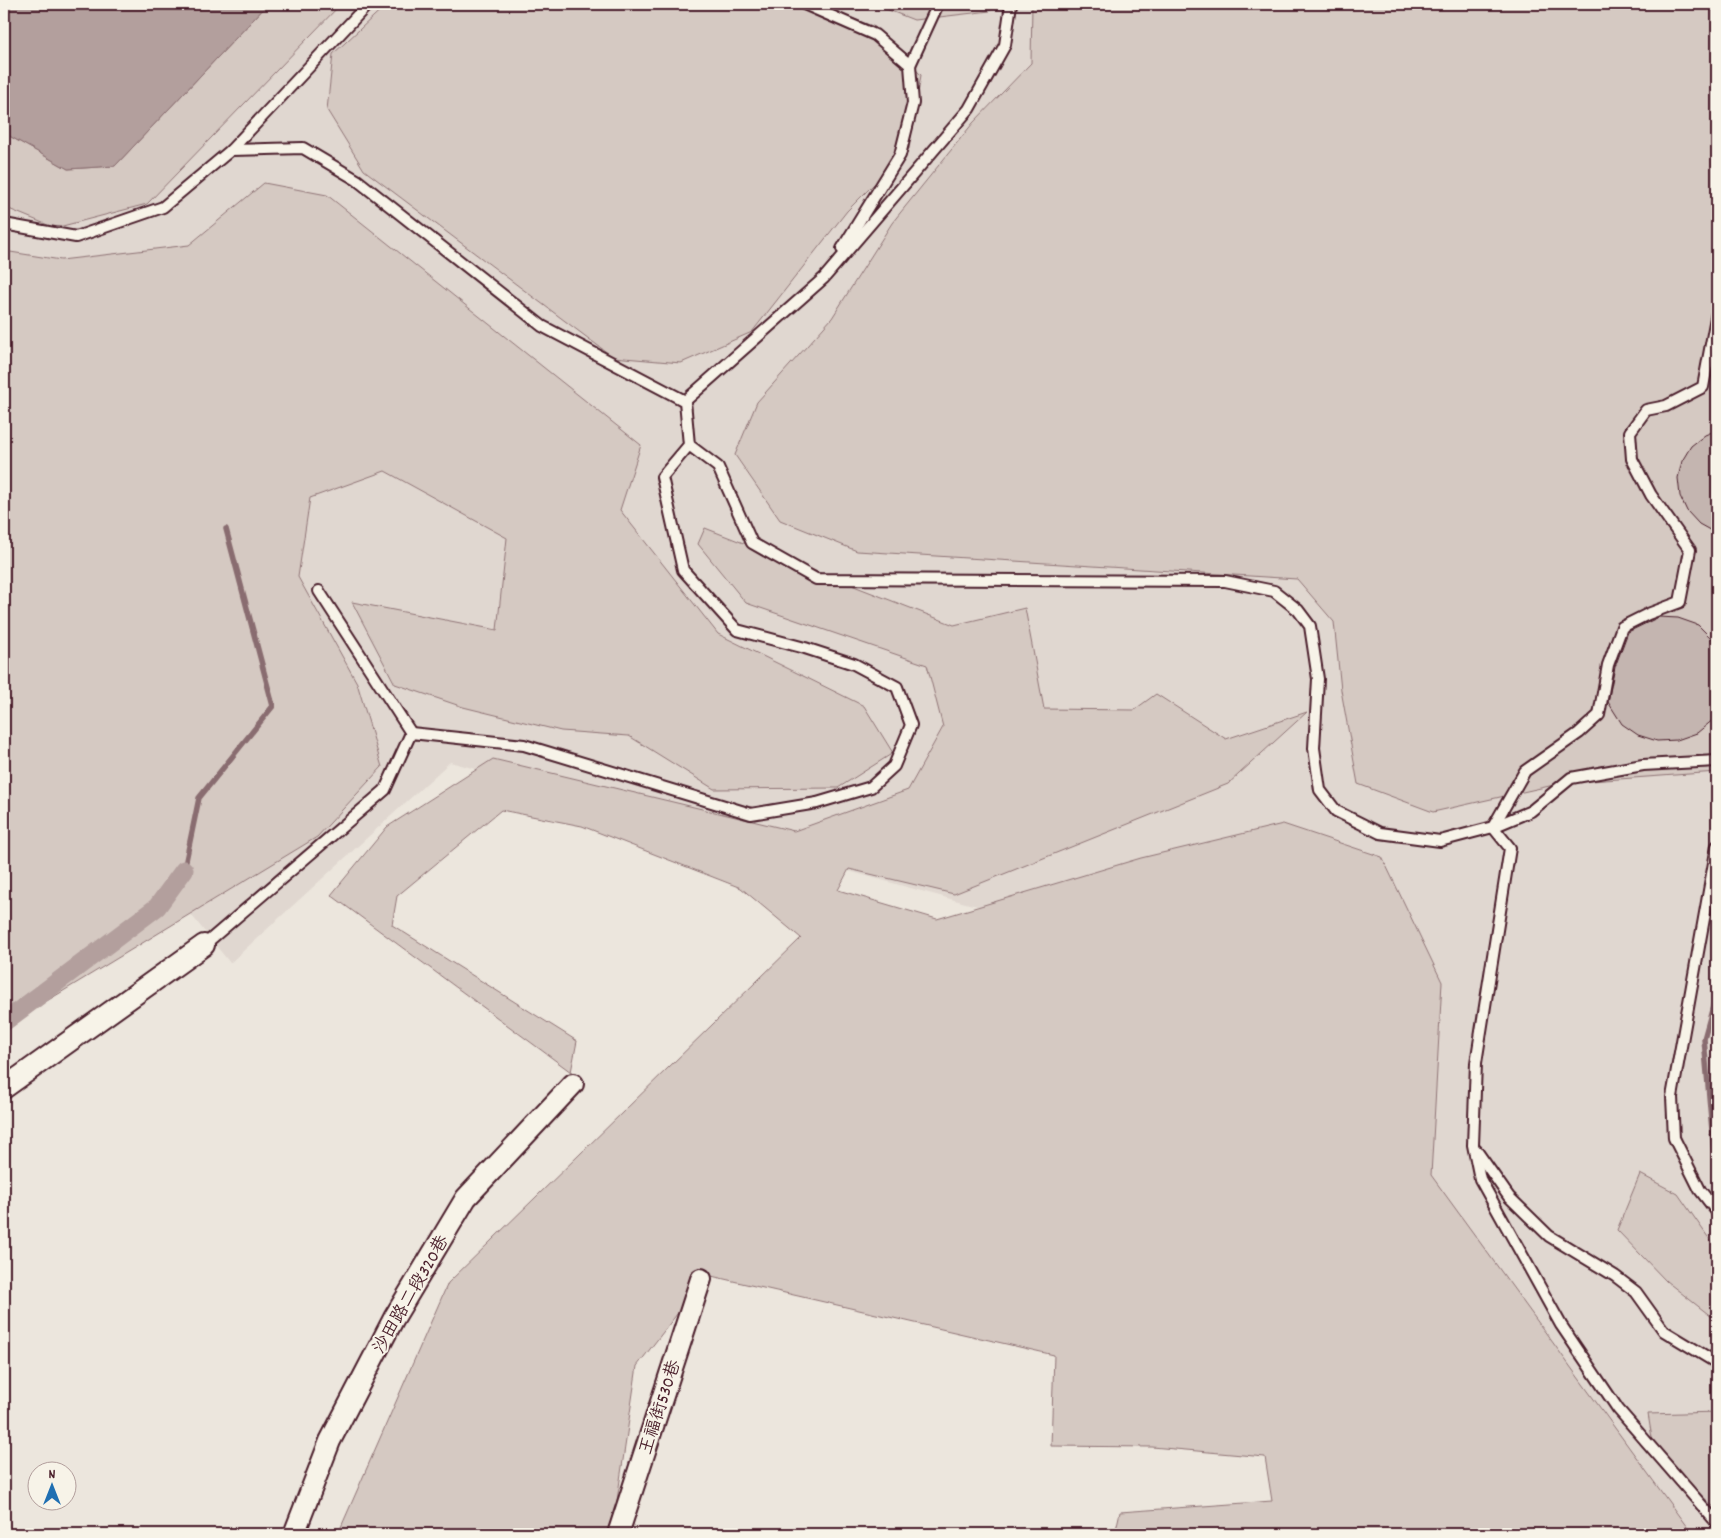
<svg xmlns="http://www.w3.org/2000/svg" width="1721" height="1538" viewBox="0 0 1721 1538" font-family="Dekko,'LXGW WenKai TC',sans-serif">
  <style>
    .built { fill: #e0d7d0 }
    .green { fill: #d5c9c2; stroke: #907476 }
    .water { fill: #b39f9d; stroke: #896c6f }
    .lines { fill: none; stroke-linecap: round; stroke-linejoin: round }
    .stream { stroke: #896c6f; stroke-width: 5.5 }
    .canal { stroke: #b39f9d; stroke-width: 19 }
    .building { fill: #c4b5b0; stroke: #4a1f2b }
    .service-casing { stroke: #4a1f2b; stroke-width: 14 }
    .minor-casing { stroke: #4a1f2b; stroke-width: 24 }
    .service { stroke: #f7f3e8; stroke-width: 10 }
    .minor { stroke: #f7f3e8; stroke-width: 20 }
    .labels { text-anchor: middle; stroke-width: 4; stroke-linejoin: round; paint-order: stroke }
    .street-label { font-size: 18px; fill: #4a1f2b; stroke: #f7f3e8 }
  </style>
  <rect width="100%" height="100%" fill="#ece6dd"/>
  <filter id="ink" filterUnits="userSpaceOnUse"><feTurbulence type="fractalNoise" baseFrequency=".02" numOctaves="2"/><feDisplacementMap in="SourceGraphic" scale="10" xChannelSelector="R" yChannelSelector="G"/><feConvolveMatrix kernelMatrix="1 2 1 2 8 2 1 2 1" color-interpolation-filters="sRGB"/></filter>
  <g filter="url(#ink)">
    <path class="built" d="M4 4H1717V1534H1589L1178 961 450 762 230 963 4 682Z"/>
    <g class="green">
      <path d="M268 4H341L147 204 55 228 4 207V133L68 169 115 166Z"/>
      <path d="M387 4H815L875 27 921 75 909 149 847 211 752 332 681 363 613 357 364 170 327 110 333 54Z"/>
      <path d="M873 4H991L990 11 914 20Z"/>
      <path d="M1032 4H1717V772L1563 783 1433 812 1358 784 1341 690 1334 622 1297 579 857 551 780 520 735 455 757 402 832 318 892 223 973 123 1031 63Z"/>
      <path d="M264 183 327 195 641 445 620 510 718 634 864 706 893 753 838 788 714 789 629 736 561 731 463 707 395 684 352 602 497 630 507 538 385 471 310 498 298 577 357 683 382 767 317 837 4 1027V251L61 260 189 245Z"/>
      <path d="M705 528 954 625 1025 608 1044 709 1134 710 1156 694 1226 739 1307 712 1228 784 954 894 849 869 838 890 937 919 1141 858 1283 824 1382 857 1442 982 1431 1175 1692 1534H1115L1120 1512 1272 1501 1265 1457 1152 1447 1051 1446 1054 1355 707 1275 637 1366 612 1534H338L448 1283 801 938 741 888 582 826 501 810 397 896 392 925 577 1041 571 1072 331 895 387 827 493 759 794 831 908 790 943 727 927 665 746 603 698 544Z"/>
      <path d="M1640 1174 1678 1194 1717 1250V1321L1666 1281 1617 1230Z"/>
      <path d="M1717 1412V1510L1654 1450 1648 1414Z"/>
    </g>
    <path class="water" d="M4 4H268L115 166 68 169 4 133Z"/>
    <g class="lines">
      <g class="stream">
        <path d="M184 870 199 798 273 706 226 529"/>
        <path d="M1717 992 1704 1039 1717 1188"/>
      </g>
      <path class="canal" d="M4 1022 157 907 184 870"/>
    </g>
    <g class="building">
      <path d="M1717 430V534L1699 524 1687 511 1680 496 1678 478 1682 461 1691 446 1705 435Z"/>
      <path d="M1659 617 1678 618 1698 625 1717 644V713L1714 719 1697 733 1677 740 1657 741 1638 735 1622 724 1608 702 1615 667 1628 632Z"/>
    </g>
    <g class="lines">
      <defs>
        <g id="service">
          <path d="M804 4 875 35 910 65 913 103 900 155 842 249"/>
          <path d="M910 65 938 4"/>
          <path d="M231 150 368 4"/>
          <path d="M4 224 76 237 163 207 231 150 303 148 357 180 542 326 685 401 689 445 662 477 683 570 737 630 805 648 854 664 897 687 911 725 894 766 871 787 817 803 751 814 524 745 411 733 385 790 204 945"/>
          <path d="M1717 312 1703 387 1666 406 1646 410 1630 432 1632 459 1651 495 1690 550 1680 602 1648 614 1622 627 1608 665 1599 715 1579 733 1525 771 1493 827 1510 848 1476 1063 1473 1145 1480 1179 1561 1325 1618 1409 1717 1523"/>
          <path d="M685 401 824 278 969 109 1005 45 1011 4"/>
          <path d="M689 445 718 467 752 543 816 579 1225 581 1274 591 1298 610 1310 626 1318 679 1314 748 1320 790 1336 811 1380 833 1440 841 1493 827 1531 811 1571 778 1643 765 1717 761"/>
          <path d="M319 591 411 733"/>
          <path d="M1717 846 1672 1097 1674 1138 1700 1190 1717 1212"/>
          <path d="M1476 1150 1509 1197 1549 1236 1615 1276 1636 1292 1664 1331 1717 1363"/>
        </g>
        <g id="minor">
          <path d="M4 1088 204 945"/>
          <path d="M294 1534 330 1441 394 1318 466 1198 573 1084"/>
          <path d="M618 1534 701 1279"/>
        </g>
      </defs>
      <use href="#service" class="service-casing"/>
      <use href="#minor" class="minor-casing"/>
      <use href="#service" class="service"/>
      <use href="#minor" class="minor"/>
    </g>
  </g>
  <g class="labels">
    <g class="street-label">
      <text transform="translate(410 1294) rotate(-60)" y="6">沙田路二段320巷</text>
      <text transform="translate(659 1407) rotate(-72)" y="6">王福街530巷</text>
    </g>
  </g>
  <rect width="1721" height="1538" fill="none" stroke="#f7f3e8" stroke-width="20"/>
  <rect x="10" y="10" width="1701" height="1518" fill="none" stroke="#4a1f2b" stroke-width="2" filter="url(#ink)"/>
  <g transform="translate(52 1486)"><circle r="24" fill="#f7f3e8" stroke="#b29e9c"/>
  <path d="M0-4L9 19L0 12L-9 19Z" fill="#1f6fb2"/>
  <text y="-8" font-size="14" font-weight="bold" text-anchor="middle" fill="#4a1f2b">N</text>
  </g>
</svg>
